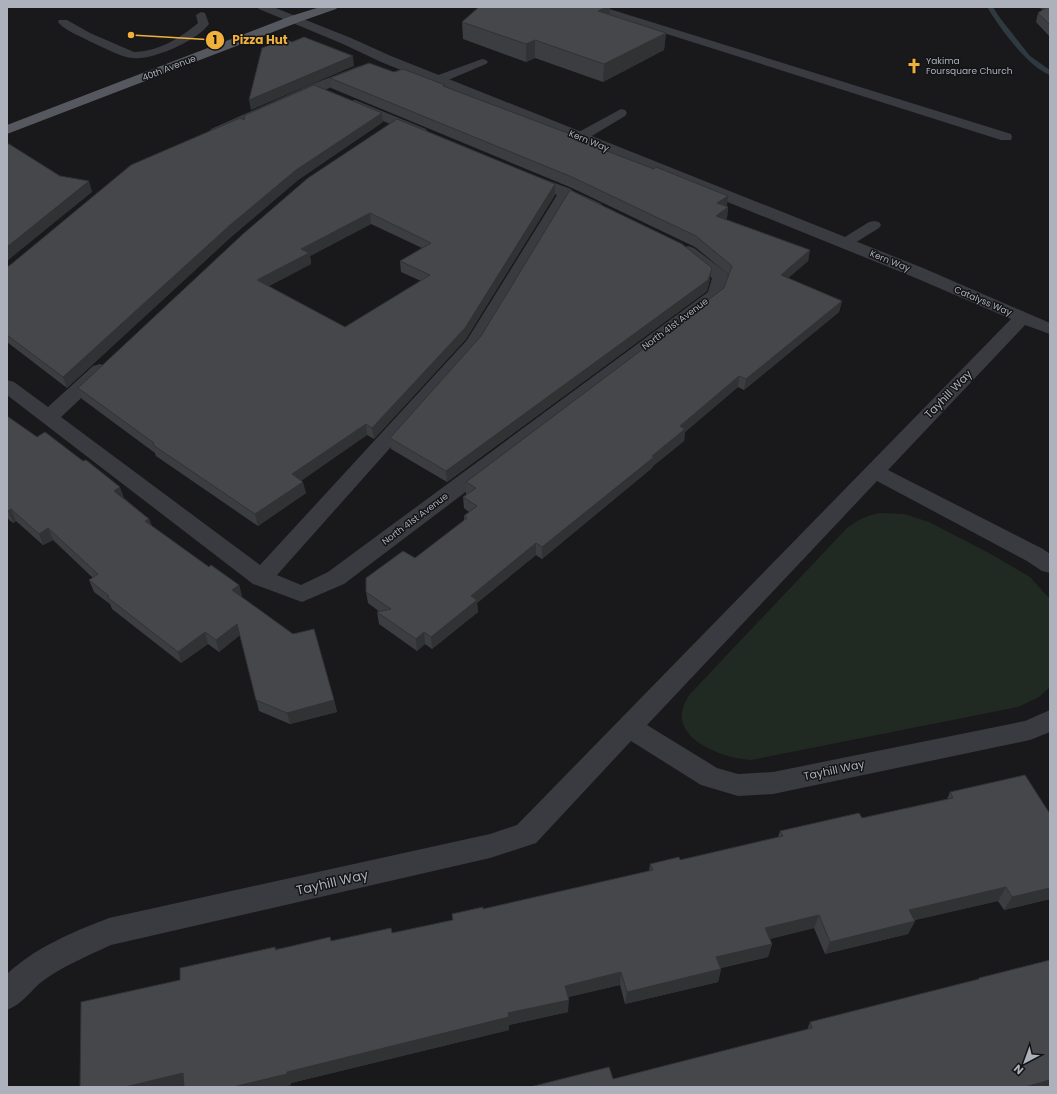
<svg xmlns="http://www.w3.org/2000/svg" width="1057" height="1094" viewBox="0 0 1057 1094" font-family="Poppins,sans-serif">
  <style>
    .green { fill: #212a22 }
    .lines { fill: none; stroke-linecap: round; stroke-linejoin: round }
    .stream { fill: #2f3940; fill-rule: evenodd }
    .service { fill: #3a3b40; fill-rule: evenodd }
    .minor { fill: #3a3b40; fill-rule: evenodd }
    .primary { fill: #56585f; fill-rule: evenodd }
    .wall { fill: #3c3d40; fill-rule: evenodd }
    .shaded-wall { fill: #313234 }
    .building { fill: #46474b; stroke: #313234; fill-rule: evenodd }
    .labels { text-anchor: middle; stroke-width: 3; stroke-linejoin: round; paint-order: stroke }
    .far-poi-label { font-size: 9px; fill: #acb1bb; stroke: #141417; text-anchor: start }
    .far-street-label { font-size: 9px; fill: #acb1bb; stroke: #141417 }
    .street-label { font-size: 11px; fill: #acb1bb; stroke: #141417 }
    .near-street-label { font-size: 13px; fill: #acb1bb; stroke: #141417 }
    .leader { fill: none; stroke: #f0b13c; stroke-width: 1.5 }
    .callout-dot { fill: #f0b13c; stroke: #141417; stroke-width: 1.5 }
    .mark-label { font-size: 12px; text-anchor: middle; font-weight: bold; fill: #111 }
    .callout-label { font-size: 12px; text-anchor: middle; font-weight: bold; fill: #f0b13c; stroke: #141417; stroke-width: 3; stroke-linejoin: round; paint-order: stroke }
  </style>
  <rect width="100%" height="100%" fill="#19191b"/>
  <path class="green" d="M879 513 904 514 929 522 989 553 1030 577 1050 599V687L1039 697 1018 707 751 760C718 758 659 734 691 693L847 528C857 520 866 516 879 513Z"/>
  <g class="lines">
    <path class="stream" d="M987 7H993L1000 18 1030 56 1050 70V75C1028 67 999 27 987 7Z"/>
    <g class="service">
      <path d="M587 7H603L1011 134 1012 137 1011 140H1001L588 9Z"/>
      <path d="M201 12 205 13 209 24C198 40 152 61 132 58 120 57 101 46 89 41 80 36 64 30 58 22L59 20H67L90 33 134 52C157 52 181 38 198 23L196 15Z"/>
      <path d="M482 59 486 60 488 62 486 64 441 83H433L431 80 433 77Z"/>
      <path d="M621 109 625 110 627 113 625 116 585 140H575L574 137 575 134Z"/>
      <path d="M874 221 879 222 881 225 879 228 850 246 845 247 840 246 838 243 840 240 869 222Z"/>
    </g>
    <g class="minor">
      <path d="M257 7H273L351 38 391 56 923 268 1050 323V334L1025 325 888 470 1043 549 1050 554V573L1042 571 1027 561 877 481 647 725 717 768 738 774 773 772 1025 721 1050 710V732L1030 740 773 794 738 796 701 785 631 741 536 843 490 858 111 945C87 956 61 967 40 983 28 994 23 1003 7 1010V974C36 947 73 932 109 918L490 834 517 825 1011 319 911 276 381 62 343 44 259 9Z"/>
      <path d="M359 66 364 67 365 70 364 73 221 135 216 136 211 135 209 132 211 129 310 85Z"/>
      <path d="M355 100 426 129 428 132 426 135 421 136 416 135 350 107 348 104 350 101Z"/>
      <path d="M528 173 571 189 573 191 600 203 603 206 600 209 595 211 590 209 569 200 480 347 277 575 301 585 328 572 708 292 712 278 682 254 680 251 682 248 688 246 694 248 727 273 729 277 722 298 344 584 302 602 253 584 7 395V380L14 382 48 407 93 366 100 364 107 366 109 370 107 374 61 417 260 565 467 340 557 195 523 180 521 177 523 174Z"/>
    </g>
    <path class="primary" d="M320 7H338L336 9 299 22 7 134V125L291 16Z"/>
  </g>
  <g class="wall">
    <path d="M479 7H610V15L666 33 664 50 603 82 535 58 526 62 463 39 462 22Z"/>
    <path d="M1034 7H1050V37L1036 22 1038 13 1043 9Z"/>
    <path d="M394 72 445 85V87L594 146 727 206 728 207 727 218 725 219 810 250 808 261 788 278 842 301 839 312 744 390 738 387 685 432 684 441 653 466 652 468 542 559 536 555 477 603 478 612 432 649 425 644 417 651 379 624 377 612H380L368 603 366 592 415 558 464 521V516L469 512 464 508 463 497 467 494H466V482L724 288 729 275 695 247 572 188 331 88 330 78Z"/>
    <path d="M382 113 383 122 298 180 231 237 67 388 7 342V266H9L244 120Z"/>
    <path d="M308 178 555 195 466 339 374 439 367 435 301 480 306 493 258 526 156 456 155 453 82 399 78 388ZM371 224 422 248 400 261 401 272 421 281 345 327 269 286 311 264 310 256Z"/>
    <path d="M710 279 707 291 447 482 391 449 390 438Z"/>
    <path d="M7 416 124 498 149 519 152 526 209 567 239 585 242 596 241 597 334 700 337 712 290 724 259 711 240 635 219 652 208 644 181 663 112 609 110 604 94 592 89 580 93 578 53 540 43 545 16 521 13 523 7 518Z"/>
    <path d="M950 792 1050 899 1004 910 998 901 914 920 915 921 908 934 825 954 814 928 770 939 772 944 768 957 721 968V969L718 982 625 1004 620 985 568 997V1012L509 1025V1030L291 1083V1085L184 1086 179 1087H80L180 980 275 947 276 949 331 941 392 933 453 920 452 914 483 909 649 871 650 864 680 860 778 837 780 831 862 818 947 799Z"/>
    <path d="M979 978 1050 1087 613 1079 807 1030 810 1022 978 980Z"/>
  </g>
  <g class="shaded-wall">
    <path d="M607 7H610L609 22 598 11Z"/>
    <path d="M666 33 664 50 603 82 604 64Z"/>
    <path d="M535 40V58L526 62V44Z"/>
    <path d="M353 56 354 66 251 110 249 100Z"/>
    <path d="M382 113 383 122 298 180 231 237 67 388 63 377 229 226 296 170Z"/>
    <path d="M89 181 92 192 7 261V247Z"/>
    <path d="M555 184V195L466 339 374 439 372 428Z"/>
    <path d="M728 196 727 206 716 214 717 203Z"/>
    <path d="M728 207 727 218 714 226 716 216Z"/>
    <path d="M370 213 371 224 310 256 311 264 259 291 257 280 301 249Z"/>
    <path d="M810 250 808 261 779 286 781 275Z"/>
    <path d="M712 268 710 279 707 291 447 482 446 471Z"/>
    <path d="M842 301 839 312 744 390 746 379Z"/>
    <path d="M739 376 738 387 685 432 684 441 653 466 652 468 542 559V547L652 456 680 426Z"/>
    <path d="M366 424 367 435 294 486 292 474Z"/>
    <path d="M303 482 306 493 258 526 255 514Z"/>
    <path d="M120 487 124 498 114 491Z"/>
    <path d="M11 509 16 521 13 523 8 511Z"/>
    <path d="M149 519 153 530 145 521Z"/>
    <path d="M48 528 53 540 43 545 39 534Z"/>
    <path d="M536 543V555L477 603 478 612 432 649 431 637 471 596Z"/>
    <path d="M239 585 242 596 235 601 232 590Z"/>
    <path d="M237 624 240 635 219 652 216 640Z"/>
    <path d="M205 632 208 644 181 663 178 652Z"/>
    <path d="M424 632 425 644 417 651 416 639Z"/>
    <path d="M334 700 337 712 290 724 287 713Z"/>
    <path d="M1006 887 998 901 903 923 909 910Z"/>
    <path d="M1050 888V899L1004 910 1012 897Z"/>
    <path d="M819 915 814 928 761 941 765 928Z"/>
    <path d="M915 921 908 934 825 954 830 942Z"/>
    <path d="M772 944 768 957 713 969 716 957Z"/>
    <path d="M721 969 718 982 625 1004 627 992Z"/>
    <path d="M621 972 620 985 564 998 565 986Z"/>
    <path d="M569 1000 568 1012 509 1025V1030L291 1083V1085L285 1087H233L287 1072 508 1013Z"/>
    <path d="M183 1073 190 1084 179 1087H125Z"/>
    <path d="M1050 1080V1087H1025Z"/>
  </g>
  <g class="building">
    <path d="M479 7H607L598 11 666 33 604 64 535 40 526 44 462 22Z"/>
    <path d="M1047 7H1050V25L1038 13Z"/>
    <path d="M304 37 353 56 249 100 262 48 285 39 292 42Z"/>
    <path d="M369 63 394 72 403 69 445 85 443 86 594 143 591 145 654 169 656 167 728 196 717 203 728 207 716 216 810 250 781 275 842 301 746 379 739 376 680 426 685 429 652 456 654 457 542 547 536 543 471 596 477 600 431 637 424 632 416 639 377 612 391 609 366 592V578L403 551 415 558 467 518 464 516 477 506 463 497 476 488 466 482 724 288 732 266 696 236 572 177 330 78Z"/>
    <path d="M314 85 382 113 296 170 229 226 63 377 7 335V266H9L131 165 240 118 244 120 245 115Z"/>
    <path d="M397 119 555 184 465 328 372 428 366 424 292 474 303 482 255 514 153 445 154 443 78 388 243 234 308 178ZM370 213 431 243 400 261 430 275 345 327 257 280 309 253 301 249Z"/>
    <path d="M7 144H9L60 176 89 181 7 247Z"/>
    <path d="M570 190 682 244 712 268 708 280 446 471 390 438 481 336Z"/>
    <path d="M7 416 37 437 45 432 83 461 86 460 120 487 114 491 149 519 145 521 209 567 211 565 239 585 232 590 293 634 314 629 334 700 287 713 256 700 237 624 216 640 205 632 178 652 107 597 109 596 89 580 98 574 48 528 39 534 11 509 8 511H7Z"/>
    <path d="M1025 775 1050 814V888L1012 897 1006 887 909 910 915 921 830 942 819 915 765 928 772 944 716 957 721 969 627 992 621 972 565 986 569 1000 508 1013 509 1017 287 1072V1074L233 1087H184L183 1073 125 1087H80L81 1002 180 980V968L275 947V950L330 937 331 941 391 928 392 933 453 920 452 914 483 907V909L653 870 650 864 679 857 680 860 783 836 780 831 859 813 862 818 953 798 950 792Z"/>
    <path d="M1050 960V1080L1025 1087H530L609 1067 613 1079 812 1028 810 1022 979 979V978Z"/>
  </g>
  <defs>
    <symbol id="church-bare" viewBox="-9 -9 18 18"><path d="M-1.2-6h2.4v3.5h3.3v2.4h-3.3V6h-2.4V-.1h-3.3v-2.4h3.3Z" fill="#f0b13c" stroke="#141417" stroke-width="2.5" paint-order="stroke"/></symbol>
  </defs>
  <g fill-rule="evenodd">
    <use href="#church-bare" x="903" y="55" width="22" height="22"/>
  </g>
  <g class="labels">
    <g class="far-poi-label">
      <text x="926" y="64">Yakima<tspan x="926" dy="10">Foursquare Church</tspan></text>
    </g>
    <g class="far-street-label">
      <text transform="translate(169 68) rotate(-21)" y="3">40th Avenue</text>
      <text transform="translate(589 141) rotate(22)" y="3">Kern Way</text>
      <text transform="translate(890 261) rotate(22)" y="3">Kern Way</text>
      <text transform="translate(983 301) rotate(23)" y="3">Catalyss Way</text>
      <text transform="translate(675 324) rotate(-37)" y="3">North 41st Avenue</text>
      <text transform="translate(415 519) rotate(-37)" y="3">North 41st Avenue</text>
    </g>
    <g class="street-label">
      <text transform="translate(948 394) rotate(-46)" y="4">Tayhill Way</text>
      <text transform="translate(834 770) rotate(-12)" y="4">Tayhill Way</text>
    </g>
    <g class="near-street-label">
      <text transform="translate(332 882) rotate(-13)" y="5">Tayhill Way</text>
    </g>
  </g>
  <path class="leader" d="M131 35L215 40"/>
  <g class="callout-dot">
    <circle cx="131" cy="35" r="4"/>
    <circle cx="215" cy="40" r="10"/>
  </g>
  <g class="mark-label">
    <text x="215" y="44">1</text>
  </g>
  <g class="callout-label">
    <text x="260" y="44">Pizza Hut</text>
  </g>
  <rect width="1057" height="1094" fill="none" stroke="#acb1bb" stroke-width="16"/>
  <g transform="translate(1025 1062) rotate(221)" stroke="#141417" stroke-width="3" paint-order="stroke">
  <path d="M0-3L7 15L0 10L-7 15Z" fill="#acb1bb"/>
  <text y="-6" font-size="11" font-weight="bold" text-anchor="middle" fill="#acb1bb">N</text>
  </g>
</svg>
